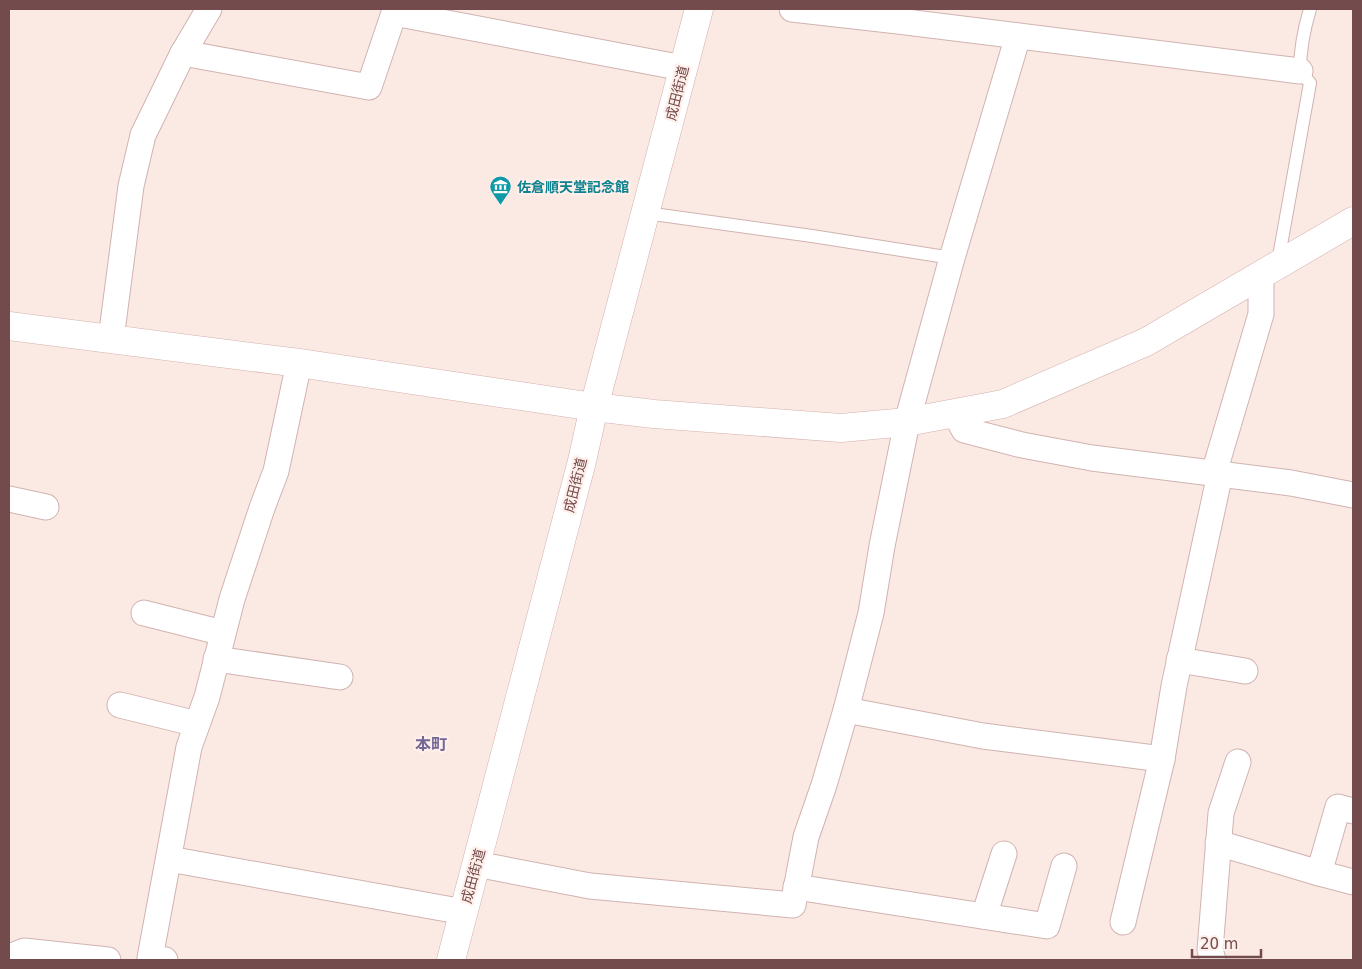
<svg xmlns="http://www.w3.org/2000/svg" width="1362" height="969" viewBox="0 0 1362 969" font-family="'DejaVu Sans','Noto Sans JP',sans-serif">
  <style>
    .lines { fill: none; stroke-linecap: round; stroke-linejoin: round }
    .lane-casing { stroke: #d1b3b1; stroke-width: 14 }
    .street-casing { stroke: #d1b3b1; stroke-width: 27 }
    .secondary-casing { stroke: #d4b1ad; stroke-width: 29 }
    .lane { stroke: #fff; stroke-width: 12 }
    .street { stroke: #fff; stroke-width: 25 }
    .secondary { stroke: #fff; stroke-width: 28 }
    .labels { text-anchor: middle; stroke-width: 4.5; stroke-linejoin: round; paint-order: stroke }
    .street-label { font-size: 14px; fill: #734b4c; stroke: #feefea }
    .culture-label { font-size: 14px; font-weight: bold; fill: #0d838f; stroke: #feefea; text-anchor: start }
    .quarter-label { font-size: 16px; font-weight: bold; fill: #746796; stroke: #feefea }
  </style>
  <rect width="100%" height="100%" fill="#fbeae4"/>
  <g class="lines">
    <defs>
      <g id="lane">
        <path d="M646 213 812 236 952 258"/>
        <path d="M1278 262 1310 83 1300 71C1300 50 1304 29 1310 9"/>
      </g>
      <g id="street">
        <path d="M792 9 898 21 1300 71"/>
        <path d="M183 53 209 9"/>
        <path d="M111 339 131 186 143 135 183 53 369 87 394 13 683 68"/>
        <path d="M955 413 964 430 1022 445 1092 458 1291 483 1353 495"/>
        <path d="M1214 473 1261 314V274"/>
        <path d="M9 499 46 507"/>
        <path d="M144 613 223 633"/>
        <path d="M216 659 340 677"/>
        <path d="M1179 660 1245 671"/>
        <path d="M120 705 197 724"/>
        <path d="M846 710 983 736 1162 759"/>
        <path d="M1218 843 1319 873 1353 882"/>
        <path d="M169 859 464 912"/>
        <path d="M476 864 590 886 793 905 806 837 824 785 846 710 871 613 882 546 907 422 952 258 1018 36"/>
        <path d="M1319 873 1338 807 1353 811"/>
        <path d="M796 887 1047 926 1064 866"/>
        <path d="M984 916 1004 854"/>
        <path d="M1123 922 1162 759 1174 686 1220 474"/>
        <path d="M9 957 24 951 108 960"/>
        <path d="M165 960 150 958 189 747 207 697 232 599 262 508 276 471 299 363"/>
        <path d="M1213 960 1210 950 1221 813 1238 762"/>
      </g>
      <g id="secondary">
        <path d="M9 326 299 363 594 407 654 414 841 428 907 422 1003 404 1146 342 1353 221"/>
        <path d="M451 960 582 461 594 407 699 9"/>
      </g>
    </defs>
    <use href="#lane" class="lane-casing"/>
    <use href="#street" class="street-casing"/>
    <use href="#secondary" class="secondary-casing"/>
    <use href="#lane" class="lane"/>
    <use href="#street" class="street"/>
    <use href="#secondary" class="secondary"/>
  </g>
  <defs>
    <symbol id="museum-pin" viewBox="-11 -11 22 30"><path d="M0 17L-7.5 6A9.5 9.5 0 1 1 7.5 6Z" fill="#0f9aa8" stroke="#feefea"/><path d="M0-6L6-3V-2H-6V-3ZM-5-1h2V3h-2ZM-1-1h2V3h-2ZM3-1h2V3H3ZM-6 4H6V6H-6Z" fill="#fff"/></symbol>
  </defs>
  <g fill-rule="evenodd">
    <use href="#museum-pin" x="488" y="174" width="25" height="34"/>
  </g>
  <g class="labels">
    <g class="street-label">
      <text transform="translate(677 93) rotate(-76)" y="5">成田街道</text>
      <text transform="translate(575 485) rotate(-76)" y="5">成田街道</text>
      <text transform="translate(473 876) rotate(-75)" y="5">成田街道</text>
    </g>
    <g class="culture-label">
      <text x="517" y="192">佐倉順天堂記念館</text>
    </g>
    <g class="quarter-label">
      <text x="431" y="750">本町</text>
    </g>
  </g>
  <rect width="1362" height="969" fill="none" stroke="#734b4c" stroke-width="20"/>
  <path d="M1192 949v8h69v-8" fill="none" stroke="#734b4c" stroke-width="2.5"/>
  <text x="1200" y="949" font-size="15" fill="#734b4c" stroke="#feefea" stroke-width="4" paint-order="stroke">20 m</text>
</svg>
